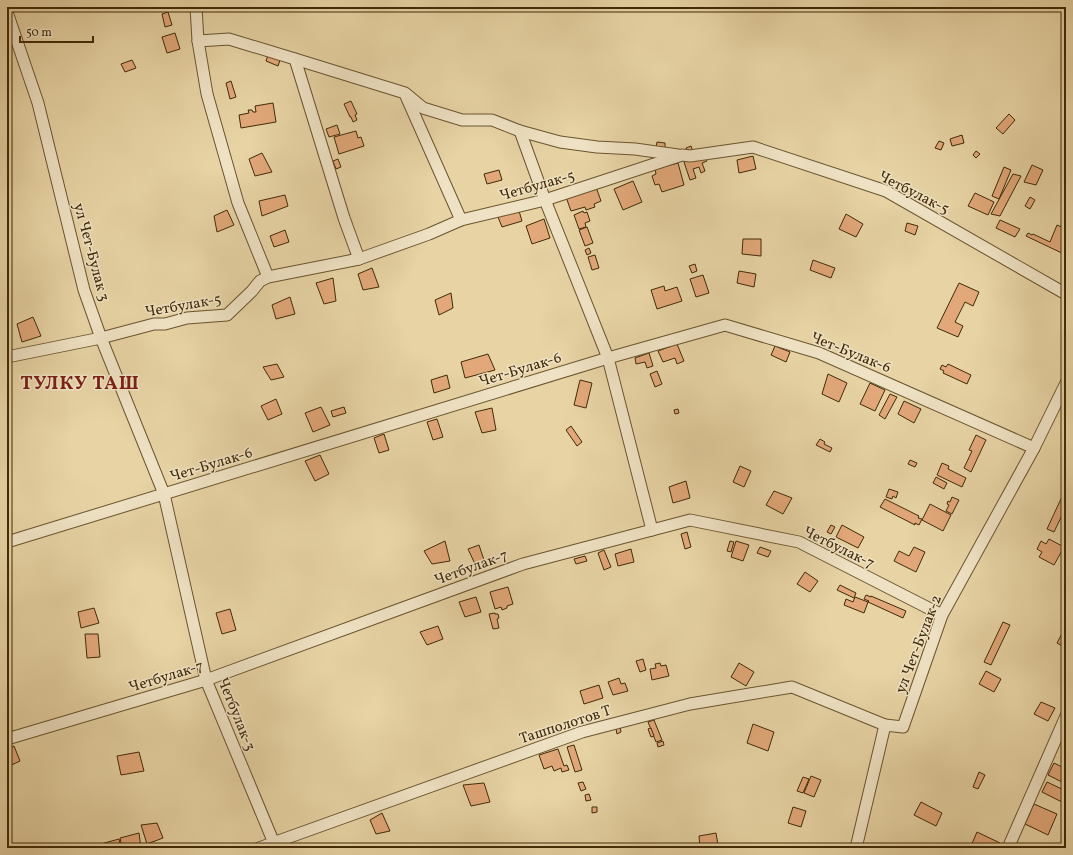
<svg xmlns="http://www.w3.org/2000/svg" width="1073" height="855" viewBox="0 0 1073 855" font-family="Vollkorn,serif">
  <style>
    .building { fill: #e2a879; stroke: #412a08 }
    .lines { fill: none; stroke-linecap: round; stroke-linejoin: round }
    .minor-casing { stroke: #6a542f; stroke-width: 13 }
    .minor { stroke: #efe2c4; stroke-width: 11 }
    .labels { text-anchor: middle; stroke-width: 3; stroke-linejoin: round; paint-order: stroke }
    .street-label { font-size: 15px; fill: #412a08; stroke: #efe2c4 }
    .district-label { font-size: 19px; font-weight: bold; letter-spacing: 1px; fill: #7a1f14; stroke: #efe2c4 }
  </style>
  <rect width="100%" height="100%" fill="#e7d3a4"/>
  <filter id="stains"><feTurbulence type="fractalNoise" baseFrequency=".005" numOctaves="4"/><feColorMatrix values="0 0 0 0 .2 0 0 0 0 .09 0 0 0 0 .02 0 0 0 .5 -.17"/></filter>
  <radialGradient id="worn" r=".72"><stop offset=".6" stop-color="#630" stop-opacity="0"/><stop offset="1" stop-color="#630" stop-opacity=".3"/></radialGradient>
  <g class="building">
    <path d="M154 7H168L155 11Z"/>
    <path d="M168 12 172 25 165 27 162 14Z"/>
    <path d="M175 33 180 49 167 53 162 37Z"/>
    <path d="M268 55 280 60 278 66 266 61Z"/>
    <path d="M132 60 136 68 125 72 121 64Z"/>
    <path d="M231 81 236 97 230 99 226 83Z"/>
    <path d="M351 101 357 114 355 115 357 120 353 122 351 117H350L344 104Z"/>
    <path d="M273 103 276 122 241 128 239 115 249 113 248 110H252L253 112H256L255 106Z"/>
    <path d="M1009 114 1015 120 1003 134 996 128Z"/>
    <path d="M337 125 340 134 329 137 326 129Z"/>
    <path d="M356 131 358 138 361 137 364 146 339 154 334 137Z"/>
    <path d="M962 135 964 143 952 146 950 139Z"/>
    <path d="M939 141 944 143 941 150 935 148Z"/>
    <path d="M657 142 665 143V148L656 147Z"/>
    <path d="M691 146 693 152 687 154 686 148Z"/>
    <path d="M976 151 980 154 976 158 973 155Z"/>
    <path d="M262 153 272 172 255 176 249 159Z"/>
    <path d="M704 155 707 161 702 163 705 171 701 173 699 167 693 169 696 178 690 180 684 162Z"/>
    <path d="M753 156 756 169 739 173 737 160Z"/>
    <path d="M338 159 341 167 336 169 333 161Z"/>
    <path d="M678 163 684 185 662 192 659 184 655 185 652 176 656 174 655 169Z"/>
    <path d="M1032 165 1043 170 1036 185 1024 182Z"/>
    <path d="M1004 167 1011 170 999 199 992 196Z"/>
    <path d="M499 170 502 180 487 184 484 174Z"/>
    <path d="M1013 174 1021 176 1000 216 991 214Z"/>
    <path d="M633 181 642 202 623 210 614 189Z"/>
    <path d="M596 187 601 201 594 204 595 207 586 210 585 207 571 211 566 197Z"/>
    <path d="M975 193 994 202 988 215 968 206Z"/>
    <path d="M285 195 288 206 262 216 259 201Z"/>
    <path d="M1030 197 1035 200 1030 209 1025 206Z"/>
    <path d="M227 210 234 225 217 232 214 216Z"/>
    <path d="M519 211 522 221 502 227 498 217Z"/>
    <path d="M583 211 584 213 587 212 590 221 585 223 586 227 579 229 574 215Z"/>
    <path d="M846 214 863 224 856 237 839 229Z"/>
    <path d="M544 219 550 238 532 244 526 226Z"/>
    <path d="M1000 220 1020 229 1015 237 996 228Z"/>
    <path d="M907 223 918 226 915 235 905 231Z"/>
    <path d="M1057 225 1066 229V255L1026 236 1028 233 1032 235 1033 234 1050 242Z"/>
    <path d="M587 227 593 243 585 246 579 230Z"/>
    <path d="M285 230 289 242 274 247 270 236Z"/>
    <path d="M743 239H761V256L742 254Z"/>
    <path d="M589 248 591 253 587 255 585 250Z"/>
    <path d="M595 255 599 268 592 270 588 257Z"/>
    <path d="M813 260 835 268 831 278 810 270Z"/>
    <path d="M695 264 697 271 692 273 689 266Z"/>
    <path d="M372 268 379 287 363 290 358 274Z"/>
    <path d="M739 271 756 274 754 287 737 283Z"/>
    <path d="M703 275 709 293 696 297 690 279Z"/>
    <path d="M333 278 336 301 324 304 316 283Z"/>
    <path d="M959 283 979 292 973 306 965 302 955 322 963 326 958 337 937 328Z"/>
    <path d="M664 286 665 291 677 287 682 301 657 309 651 290Z"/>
    <path d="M451 293 453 308 439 315 435 300Z"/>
    <path d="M290 297 295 314 276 319 272 305Z"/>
    <path d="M33 317 41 336 22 342 17 324Z"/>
    <path d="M677 344 684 361 677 364 675 358 663 362 658 351Z"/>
    <path d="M775 346 790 352 786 362 771 355Z"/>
    <path d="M649 353 653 366 647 368 645 362 636 364 635 358Z"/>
    <path d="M488 354 495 370 465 378 461 362Z"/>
    <path d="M277 364 284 377 271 380 263 367Z"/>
    <path d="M948 364 971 375 967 384 943 373 944 371 940 369 942 365 946 367Z"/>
    <path d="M657 371 662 384 655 387 650 374Z"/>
    <path d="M828 374 847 383 839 402 822 394Z"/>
    <path d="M447 375 450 388 434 393 431 380Z"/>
    <path d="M580 380 592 383 586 408 574 405Z"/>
    <path d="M870 383 885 390 875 411 860 404Z"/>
    <path d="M890 394 897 397 885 419 879 415Z"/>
    <path d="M276 399 282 414 268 420 261 406Z"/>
    <path d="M904 401 921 409 914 423 898 414Z"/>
    <path d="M321 407 330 425 313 432 305 413Z"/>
    <path d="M344 407 346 413 333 417 331 411Z"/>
    <path d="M492 408 496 430 482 433 475 412Z"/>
    <path d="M678 409 679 413 675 414 674 410Z"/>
    <path d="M437 419 443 437 433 440 427 422Z"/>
    <path d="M571 426 582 442 577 446 566 430Z"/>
    <path d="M384 434 389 450 379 453 374 438Z"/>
    <path d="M976 435 986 440 971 472 964 468 972 451 969 450Z"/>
    <path d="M820 439 825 442 824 444 832 448 830 452 816 445Z"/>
    <path d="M320 455 329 474 315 481 305 461Z"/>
    <path d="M910 460 917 463 915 467 908 464Z"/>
    <path d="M942 463 949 466 948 469 966 478 962 487 937 475Z"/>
    <path d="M740 466 751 471 744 487 733 482Z"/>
    <path d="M936 477 947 483 944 489 933 483Z"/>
    <path d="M686 481 690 498 673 503 669 487Z"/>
    <path d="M1066 488V507L1054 532 1047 529Z"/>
    <path d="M889 489 898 492 896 498 893 496 892 499 886 497Z"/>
    <path d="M774 491 792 498 783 514 766 505Z"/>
    <path d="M952 497 959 500 952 514 946 511 949 505 947 504 948 501 950 502Z"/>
    <path d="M885 499 919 516 918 518 922 519 919 525 915 523V525L880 507Z"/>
    <path d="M930 504 951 515 943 531 922 520Z"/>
    <path d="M831 525 835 527 831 534 827 532Z"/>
    <path d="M842 525 864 537 858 548 836 537Z"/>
    <path d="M687 532 691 547 685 549 681 534Z"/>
    <path d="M1049 539 1064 547 1054 565 1039 557 1042 552 1037 549 1041 541 1046 544Z"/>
    <path d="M445 541 450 561 432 564 424 551Z"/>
    <path d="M730 541 734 542 731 552 727 551Z"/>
    <path d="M736 541 749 545 743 561 731 557Z"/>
    <path d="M479 545 484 560 475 564 468 549Z"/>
    <path d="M760 547 771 551 768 557 757 553Z"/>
    <path d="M914 547 925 552 916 572 894 561 899 551 909 556Z"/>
    <path d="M631 549 634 562 618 566 615 554Z"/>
    <path d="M604 550 611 567 604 570 598 553Z"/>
    <path d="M585 556 587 561 576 564 574 559Z"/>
    <path d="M805 572 818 581 810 592 797 584Z"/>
    <path d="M840 585 856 593 854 598 837 590Z"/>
    <path d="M508 587 513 604 507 606V608L502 610 501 607 495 609 490 592Z"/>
    <path d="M866 595 871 597V596L906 611 903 618 868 602 869 601 864 599Z"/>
    <path d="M476 597 481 612 465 617 459 602Z"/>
    <path d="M855 597 868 602 864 613 844 605 846 599 853 602Z"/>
    <path d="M94 608 99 623 81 628 78 612Z"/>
    <path d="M230 609 236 630 222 634 216 613Z"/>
    <path d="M495 613V614H498L499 618 497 619 499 628 493 629 489 614Z"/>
    <path d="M1003 622 1010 625 991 665 984 662Z"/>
    <path d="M438 626 443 639 427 645 420 632Z"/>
    <path d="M1066 626V648L1057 643Z"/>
    <path d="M85 634H98L100 657 87 658Z"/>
    <path d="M643 659 646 670 640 672 636 661Z"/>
    <path d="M660 663 661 666 666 665 669 676 652 680 650 669 656 668 655 664Z"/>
    <path d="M739 663 754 672 746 686 731 677Z"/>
    <path d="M986 671 1001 679 994 692 979 684Z"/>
    <path d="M619 678 621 684 625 683 628 691 613 695 608 682Z"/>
    <path d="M599 685 603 698 584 704 580 691Z"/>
    <path d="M1041 702 1055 708 1048 721 1034 714Z"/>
    <path d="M654 720 662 740 656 742 648 722Z"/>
    <path d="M753 724 774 732 768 751 747 743Z"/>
    <path d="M620 727 621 732 617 734 616 729Z"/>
    <path d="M651 728 654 736 651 737 648 729Z"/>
    <path d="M663 741 664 745 658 747 657 743Z"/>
    <path d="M574 745 582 770 575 772 567 747Z"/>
    <path d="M14 746 20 761 7 767V750Z"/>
    <path d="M558 749 564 766 567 765 569 770 562 772 561 768 554 771 552 766 544 769 539 755Z"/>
    <path d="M139 752 144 771 121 775 117 756Z"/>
    <path d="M1054 763 1066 769V778L1064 783 1048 775Z"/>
    <path d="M979 772 985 775 978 789 973 787Z"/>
    <path d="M811 776 821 780 814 797 804 793Z"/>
    <path d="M803 777 809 779 803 793 797 791Z"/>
    <path d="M583 782 586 789 581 791 578 783Z"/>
    <path d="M1047 782 1066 791V794L1062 802 1042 792Z"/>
    <path d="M484 783 490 802 471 806 463 785Z"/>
    <path d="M589 794 591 800 586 801 585 795Z"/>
    <path d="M921 802 942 813 936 826 914 815Z"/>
    <path d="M1034 804 1057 814 1048 835 1025 824Z"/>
    <path d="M592 807H597V812L592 813Z"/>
    <path d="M793 807 806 811 801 827 788 823Z"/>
    <path d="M382 813 390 831 376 834 370 820Z"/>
    <path d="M157 823 163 838 147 844 141 825Z"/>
    <path d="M977 832 1000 843 997 848H970Z"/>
    <path d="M139 833 141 848H122L120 838Z"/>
    <path d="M716 833 718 845 700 848 699 836Z"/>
    <path d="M119 839 121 848H97V845Z"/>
  </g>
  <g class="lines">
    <defs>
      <g id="minor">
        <path d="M196 7 198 41 207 94 238 203 268 277"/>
        <path d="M7 12 38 103 84 290 101 338 164 494 206 680 276 848"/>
        <path d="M198 41 229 39 295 59 405 93 423 108 462 120H492L520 131 560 142 597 147 635 149 678 155"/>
        <path d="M295 59 344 218 359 259"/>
        <path d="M406 96 461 220"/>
        <path d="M520 131 545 200 608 358 652 530"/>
        <path d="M7 357 101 338 154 324H165L187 318 227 315 252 291 260 281 268 277 359 259 429 234 461 220 545 200 682 155 690 156 753 147 886 191 1066 294"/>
        <path d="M7 542 608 358 725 325 819 353 1034 448"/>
        <path d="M7 739 206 680 523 564 690 520 799 542 942 615"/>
        <path d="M259 848 582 732 690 704 792 687 885 725"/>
        <path d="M856 848 885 725 903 727 942 615 1034 448 1066 383"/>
        <path d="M1008 848 1066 716"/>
      </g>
    </defs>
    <use href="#minor" class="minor-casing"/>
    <use href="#minor" class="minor"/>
  </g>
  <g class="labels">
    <g class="street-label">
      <text transform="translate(537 185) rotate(-16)" y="5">Четбулак-5</text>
      <text transform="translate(914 192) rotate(27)" y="5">Четбулак-5</text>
      <text transform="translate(92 252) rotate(75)" y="5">ул Чет-Булак 3</text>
      <text transform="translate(183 305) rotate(-10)" y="5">Четбулак-5</text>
      <text transform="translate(851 352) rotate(22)" y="5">Чет-Булак-6</text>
      <text transform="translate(520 369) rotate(-17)" y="5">Чет-Булак-6</text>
      <text transform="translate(211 464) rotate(-17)" y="5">Чет-Булак-6</text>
      <text transform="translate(839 547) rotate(26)" y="5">Четбулак-7</text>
      <text transform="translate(471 567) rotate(-20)" y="5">Четбулак-7</text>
      <text transform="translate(918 644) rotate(-69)" y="5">ул Чет-Булак-2</text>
      <text transform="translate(166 676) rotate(-17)" y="5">Четбулак-7</text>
      <text transform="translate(237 714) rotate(68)" y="5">Четбулак-3</text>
      <text transform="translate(565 724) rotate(-18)" y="5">Ташполотов Т</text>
    </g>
    <g class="district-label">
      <text x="80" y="389">ТУЛКУ ТАШ</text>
    </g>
  </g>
  <rect width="1073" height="855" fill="none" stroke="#e7d3a4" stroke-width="24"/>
  <rect x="8" y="8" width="1057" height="839" fill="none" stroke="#412a08" stroke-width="2"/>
  <rect x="12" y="12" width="1049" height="831" fill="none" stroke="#412a08"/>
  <path d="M20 36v6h73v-6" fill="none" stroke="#412a08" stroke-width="2"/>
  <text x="26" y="36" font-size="12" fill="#412a08" stroke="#efe2c4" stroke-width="3" paint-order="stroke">50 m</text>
  <rect width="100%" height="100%" filter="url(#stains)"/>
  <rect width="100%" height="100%" fill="url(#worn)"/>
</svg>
